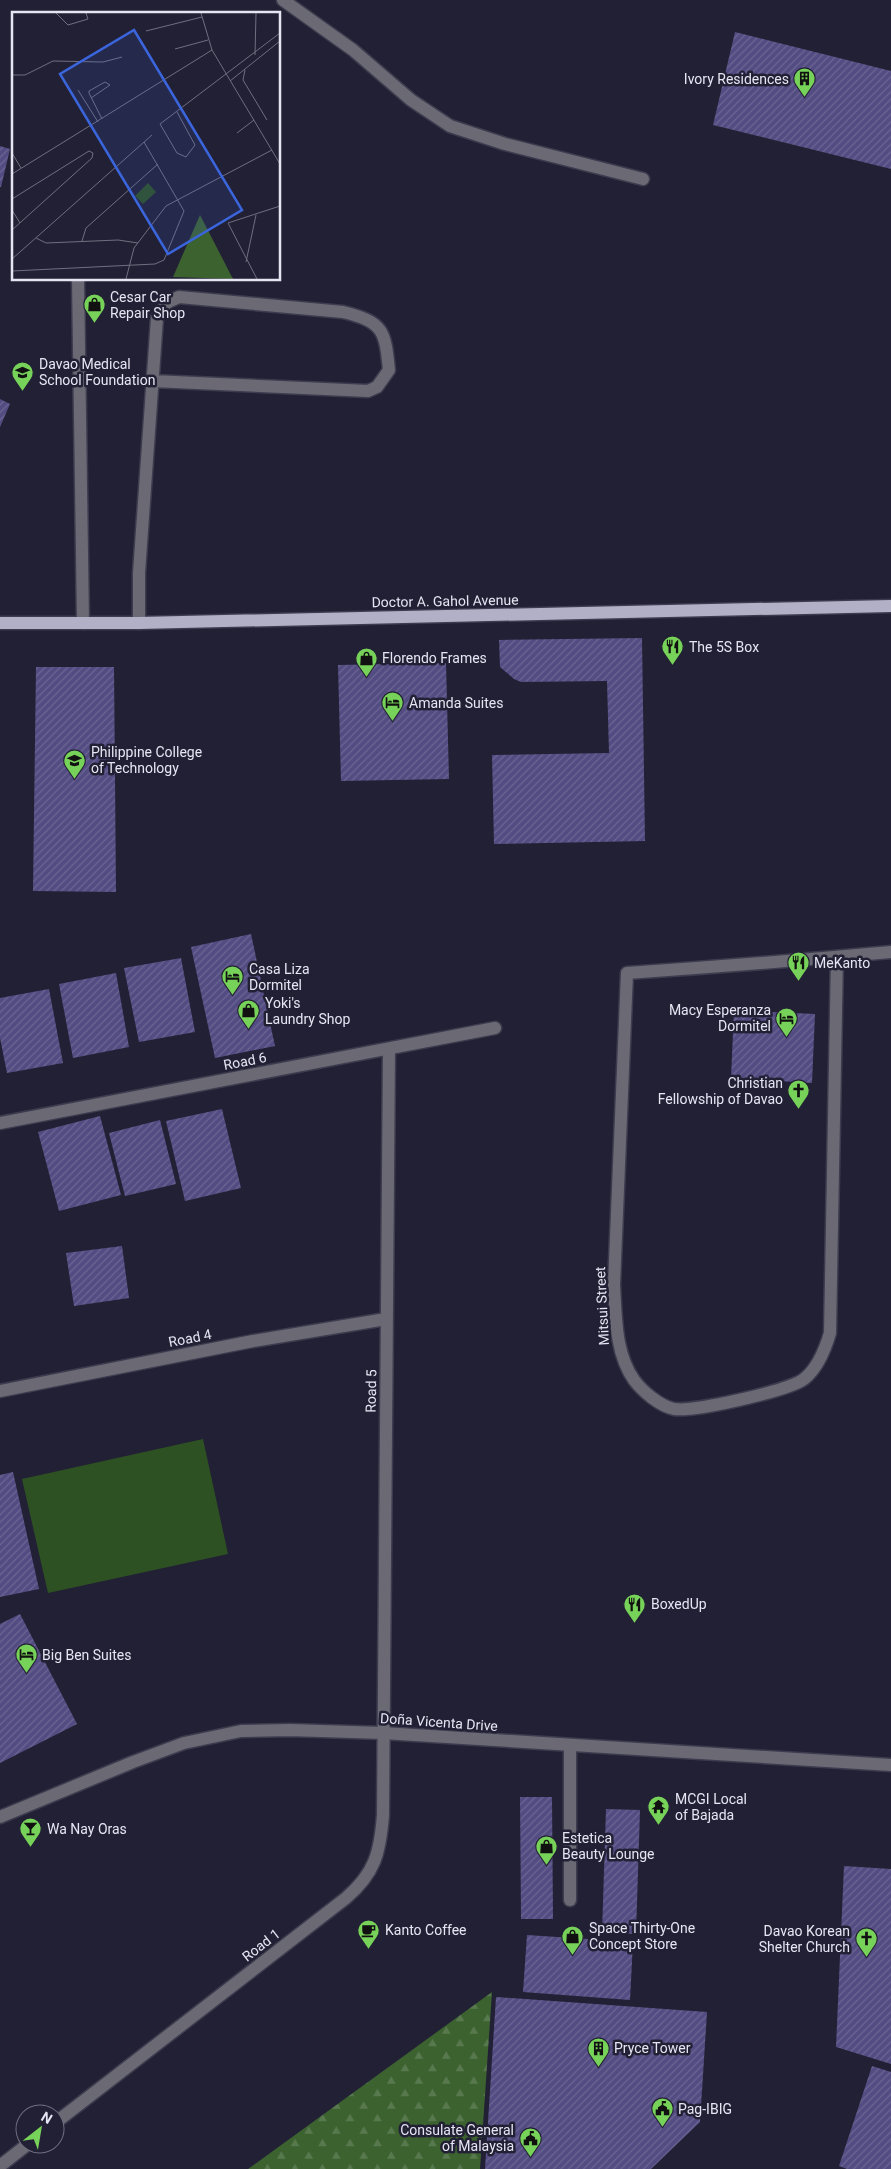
<svg xmlns="http://www.w3.org/2000/svg" width="891" height="2169" viewBox="0 0 891 2169" font-family="Roboto,sans-serif">
  <style>
    .grass { fill: #2e5123 }
    .forest { fill: url(#forest-firs) }
    .building { fill: url(#building-hatch) }
    .lines { fill: none; stroke-linecap: round; stroke-linejoin: round }
    .minor-casing { stroke: #3d3c4f; stroke-width: 15 }
    .major-casing { stroke: #3d3c4f; stroke-width: 15 }
    .minor { stroke: #6a6974; stroke-width: 12 }
    .major { stroke: #b2b0c7; stroke-width: 12 }
    .labels { text-anchor: middle; stroke-width: 5; stroke-linejoin: round; paint-order: stroke }
    .poi-label { font-size: 14px; fill: #e6e5f3; stroke: #222034; text-anchor: start }
    .street-label { font-size: 14px; fill: #e6e5f3; stroke: #222034 }
    .inset-road { fill: none; stroke: #706f80; stroke-width: 1 }
    .view { fill: #3b65dc; fill-opacity: 0.15; stroke: #3b65dc; stroke-width: 2.5 }
    .inset-edge { fill: none; stroke: #e6e5f3; stroke-width: 2.5 }
  </style>
  <defs>
    <pattern id="forest-firs" width="22" height="20" patternUnits="userSpaceOnUse" patternTransform="scale(1.25)"><rect width="22" height="20" fill="#3c6230"/><path d="M5 1l3.5 6h-7zM16 11l3.5 6h-7z" fill="#58784e"/></pattern>
    <pattern id="building-hatch" width="6" height="6" patternUnits="userSpaceOnUse" patternTransform="scale(1.25)"><rect width="6" height="6" fill="#534c82"/><path d="M-1 1l2-2M0 6l6-6M5 7l2-2" fill="none" stroke="#6c6694"/></pattern>
  </defs>
  <rect width="100%" height="100%" fill="#222034"/>
  <path class="grass" d="M203 1439 228 1554 48 1593 22 1479Z"/>
  <path class="forest" d="M492 1992 480 2169H248Z"/>
  <g class="building">
    <path d="M735 32 891 71V169L713 125Z"/>
    <path d="M0 146 10 149 1 187H0Z"/>
    <path d="M0 399 10 404 0 427Z"/>
    <path d="M642 638 645 841 494 844 492 755 609 753 607 681 521 682 514 679 500 667 499 640Z"/>
    <path d="M446 663 449 779 341 781 338 665Z"/>
    <path d="M36 667H114L116 892 33 891Z"/>
    <path d="M251 934 275 1046 215 1058 191 947Z"/>
    <path d="M181 958 195 1032 139 1042 124 968Z"/>
    <path d="M116 973 129 1047 73 1058 59 984Z"/>
    <path d="M49 989 63 1063 7 1073 0 1038V998Z"/>
    <path d="M734 1010 815 1014 812 1083 731 1078Z"/>
    <path d="M222 1109 241 1188 185 1201 166 1121Z"/>
    <path d="M100 1116 121 1195 59 1211 38 1132Z"/>
    <path d="M160 1120 176 1184 125 1196 109 1133Z"/>
    <path d="M122 1246 129 1298 74 1306 66 1253Z"/>
    <path d="M13 1472 39 1589 0 1597V1475Z"/>
    <path d="M20 1614 77 1724 0 1763V1624Z"/>
    <path d="M520 1797H552L553 1919H521Z"/>
    <path d="M606 1809 640 1810 636 1934 602 1933Z"/>
    <path d="M844 1866 891 1869V2064L836 2047Z"/>
    <path d="M527 1935 633 1942 630 2000 523 1992Z"/>
    <path d="M496 1997 707 2012 700 2122 651 2169H485Z"/>
    <path d="M872 2066 891 2072V2169H847L839 2166Z"/>
  </g>
  <g class="lines">
    <defs>
      <g id="minor">
        <path d="M283 0 353 50 411 100 450 126 505 144 643 179"/>
        <path d="M78 279 83 623"/>
        <path d="M139 623V573L157 318 168 302 179 297 343 312C384 322 385 331 389 370L377 387 368 391 153 381"/>
        <path d="M837 957 830 1333C825 1350 818 1368 804 1379 788 1391 694 1412 674 1409 660 1406 643 1392 634 1380 615 1353 616 1317 614 1285L627 973C715 967 803 960 891 952"/>
        <path d="M0 1123 495 1028"/>
        <path d="M0 1391 253 1341 386 1319"/>
        <path d="M570 1746V1900"/>
        <path d="M0 1817 133 1762 184 1743 241 1731 290 1730 383 1733 891 1765"/>
        <path d="M55 2123 346 1898C375 1873 380 1853 383 1815L389 1049"/>
        <path d="M0 2166 28 2144"/>
      </g>
      <path id="major" d="M0 623H139L891 606"/>
    </defs>
    <use href="#minor" class="minor-casing"/>
    <use href="#major" class="major-casing"/>
    <use href="#minor" class="minor"/>
    <use href="#major" class="major"/>
  </g>
  <defs>
    <symbol id="building-pin" viewBox="-11 -11 22 30"><path d="M0 17L-7.5 6A9.5 9.5 0 1 1 7.5 6Z" fill="#77d259" stroke="#222034"/><path d="M-4-6H4V6H1V3H-1V6H-4ZM-2.5-4.3h1.7v1.8h-1.7ZM.8-4.3h1.7v1.8H.8ZM-2.5-1h1.7V.8h-1.7ZM.8-1h1.7V.8H.8Z" fill="#111"/></symbol>
    <symbol id="shop-pin" viewBox="-11 -11 22 30"><path d="M0 17L-7.5 6A9.5 9.5 0 1 1 7.5 6Z" fill="#77d259" stroke="#222034"/><path d="M-5-2.5h2.3a2.7 3.5 0 0 1 5.4 0H5L5.5 6h-11ZM-1.5-2.5h3a1.5 2.3 0 0 0-3 0Z" fill="#111"/></symbol>
    <symbol id="university-pin" viewBox="-11 -11 22 30"><path d="M0 17L-7.5 6A9.5 9.5 0 1 1 7.5 6Z" fill="#77d259" stroke="#222034"/><path d="M0-5L7-2L0 1L-7-2ZM-4 1L0 2.5L4 1V4Q0 6-4 4Z" fill="#111"/></symbol>
    <symbol id="restaurant-pin" viewBox="-11 -11 22 30"><path d="M0 17L-7.5 6A9.5 9.5 0 1 1 7.5 6Z" fill="#77d259" stroke="#222034"/><path d="M-5-6h1v4h1v-4h1v4h1v-4h1v5L-1.5 .5V6h-2V.5L-5-1ZM5-6V6H3V1.5H1.5Q1.5-4 5-6Z" fill="#111"/></symbol>
    <symbol id="hotel-pin" viewBox="-11 -11 22 30"><path d="M0 17L-7.5 6A9.5 9.5 0 1 1 7.5 6Z" fill="#77d259" stroke="#222034"/><path d="M-6-4.5h1.5V1H6V5H4.5V3h-9V5H-6ZM-4 0a1.8 1.8 0 1 1 3.6 0ZM.5 0V-2.5h3Q6-2.5 6 0Z" fill="#111"/></symbol>
    <symbol id="church-pin" viewBox="-11 -11 22 30"><path d="M0 17L-7.5 6A9.5 9.5 0 1 1 7.5 6Z" fill="#77d259" stroke="#222034"/><path d="M-1.2-6h2.4v3.5h3.3v2.4h-3.3V6h-2.4V-.1h-3.3v-2.4h3.3Z" fill="#111"/></symbol>
    <symbol id="temple-pin" viewBox="-11 -11 22 30"><path d="M0 17L-7.5 6A9.5 9.5 0 1 1 7.5 6Z" fill="#77d259" stroke="#222034"/><path d="M0-6L5-2H3V0L6.5 2.5H4V6H1.5V3h-3V6H-4V2.5H-6.5L-3 0V-2H-5Z" fill="#111"/></symbol>
    <symbol id="bar-pin" viewBox="-11 -11 22 30"><path d="M0 17L-7.5 6A9.5 9.5 0 1 1 7.5 6Z" fill="#77d259" stroke="#222034"/><path d="M-6-5H6L.8 .8V4.5H3.5V6h-7V4.5H-.8V.8Z" fill="#111"/></symbol>
    <symbol id="cafe-pin" viewBox="-11 -11 22 30"><path d="M0 17L-7.5 6A9.5 9.5 0 1 1 7.5 6Z" fill="#77d259" stroke="#222034"/><path d="M-5.5-4.5H6V0H3Q3 3.5 0 3.5H-2.5Q-5.5 3.5-5.5 0ZM3-3.2v2h1.7v-2ZM-6 4.5H4V6H-6Z" fill="#111"/></symbol>
    <symbol id="civic-pin" viewBox="-11 -11 22 30"><path d="M0 17L-7.5 6A9.5 9.5 0 1 1 7.5 6Z" fill="#77d259" stroke="#222034"/><path d="M-.6-6.5H3V-4.5H.6V-3L4-1V1h2V6H-6V1h2V-1L-.6-3ZM-1.2 2.5V6h2.4V2.5Z" fill="#111"/></symbol>
  </defs>
  <g fill-rule="evenodd">
    <use href="#building-pin" x="792" y="66" width="25" height="34"/>
    <use href="#shop-pin" x="82" y="292" width="25" height="34"/>
    <use href="#university-pin" x="10" y="360" width="25" height="34"/>
    <use href="#restaurant-pin" x="660" y="634" width="25" height="34"/>
    <use href="#shop-pin" x="354" y="646" width="25" height="34"/>
    <use href="#hotel-pin" x="380" y="690" width="25" height="34"/>
    <use href="#university-pin" x="62" y="748" width="25" height="34"/>
    <use href="#restaurant-pin" x="786" y="950" width="25" height="34"/>
    <use href="#hotel-pin" x="220" y="964" width="25" height="34"/>
    <use href="#shop-pin" x="236" y="998" width="25" height="34"/>
    <use href="#hotel-pin" x="774" y="1006" width="25" height="34"/>
    <use href="#church-pin" x="786" y="1078" width="25" height="34"/>
    <use href="#restaurant-pin" x="622" y="1592" width="25" height="34"/>
    <use href="#hotel-pin" x="14" y="1642" width="25" height="34"/>
    <use href="#temple-pin" x="646" y="1794" width="25" height="34"/>
    <use href="#bar-pin" x="18" y="1816" width="25" height="34"/>
    <use href="#shop-pin" x="534" y="1834" width="25" height="34"/>
    <use href="#cafe-pin" x="356" y="1918" width="25" height="34"/>
    <use href="#shop-pin" x="560" y="1924" width="25" height="34"/>
    <use href="#church-pin" x="854" y="1926" width="25" height="34"/>
    <use href="#building-pin" x="586" y="2036" width="25" height="34"/>
    <use href="#civic-pin" x="650" y="2096" width="25" height="34"/>
    <use href="#civic-pin" x="518" y="2126" width="25" height="34"/>
  </g>
  <g class="labels">
    <g class="poi-label">
      <text x="789" y="84" text-anchor="end">Ivory Residences</text>
      <text x="110" y="302">Cesar Car<tspan x="110" dy="16">Repair Shop</tspan></text>
      <text x="39" y="369">Davao Medical<tspan x="39" dy="16">School Foundation</tspan></text>
      <text x="689" y="652">The 5S Box</text>
      <text x="382" y="663">Florendo Frames</text>
      <text x="409" y="708">Amanda Suites</text>
      <text x="91" y="757">Philippine College<tspan x="91" dy="16">of Technology</tspan></text>
      <text x="814" y="968">MeKanto</text>
      <text x="249" y="974">Casa Liza<tspan x="249" dy="16">Dormitel</tspan></text>
      <text x="265" y="1008">Yoki's<tspan x="265" dy="16">Laundry Shop</tspan></text>
      <text x="771" y="1015" text-anchor="end">Macy Esperanza<tspan x="771" dy="16">Dormitel</tspan></text>
      <text x="783" y="1088" text-anchor="end">Christian<tspan x="783" dy="16">Fellowship of Davao</tspan></text>
      <text x="651" y="1609">BoxedUp</text>
      <text x="42" y="1660">Big Ben Suites</text>
      <text x="675" y="1804">MCGI Local<tspan x="675" dy="16">of Bajada</tspan></text>
      <text x="47" y="1834">Wa Nay Oras</text>
      <text x="562" y="1843">Estetica<tspan x="562" dy="16">Beauty Lounge</tspan></text>
      <text x="589" y="1933">Space Thirty-One<tspan x="589" dy="16">Concept Store</tspan></text>
      <text x="385" y="1935">Kanto Coffee</text>
      <text x="850" y="1936" text-anchor="end">Davao Korean<tspan x="850" dy="16">Shelter Church</tspan></text>
      <text x="614" y="2053">Pryce Tower</text>
      <text x="678" y="2114">Pag-IBIG</text>
      <text x="514" y="2135" text-anchor="end">Consulate General<tspan x="514" dy="16">of Malaysia</tspan></text>
    </g>
    <g class="street-label">
      <text transform="translate(445 601) rotate(-1)" y="5">Doctor A. Gahol Avenue</text>
      <text transform="translate(245 1061) rotate(-11)" y="5">Road 6</text>
      <text transform="translate(602 1306) rotate(-93)" y="5">Mitsui Street</text>
      <text transform="translate(190 1338) rotate(-11)" y="5">Road 4</text>
      <text transform="translate(371 1391) rotate(-89)" y="5">Road 5</text>
      <text transform="translate(439 1722) rotate(4)" y="5">Doña Vicenta Drive</text>
      <text transform="translate(261 1945) rotate(-38)" y="5">Road 1</text>
    </g>
  </g>
  <g transform="translate(12 12)">
    <rect width="268" height="268" fill="#222034"/>
    <path d="M136 171 144 180 131 192 123 184Z" fill="#2e5123"/>
    <path d="M188 203 221 267 161 265Z" fill="#3c6230"/>
    <path class="inset-road" d="M44 1 56 13 76 7 74 1M189 1 200 38 268 152M134 19 190 5M163 37 196 28M243 43 244 1M233 58 231 68 255 108M0 63H13L41 49 91 50 110 45M218 69 268 29M66 78 86 110M79 86 98 73 93 70 77 79V81L90 107M165 100 183 133 174 145 165 141 148 112 268 21M225 121 242 108M0 141 9 156M0 162 200 38M0 187 77 139 81 141 80 146 0 218M0 198 8 211M24 226 34 231 106 228 126 231M70 229 74 216 146 152M0 247 140 123M234 250 244 203M0 259 143 252 152 248 172 199 132 130M114 267 122 236 154 194 260 138M245 267 216 211 268 194"/>
    <path class="view" d="M122 18 230 198 156 242 48 62Z"/>
    <rect width="268" height="268" class="inset-edge"/>
  </g>
  <g transform="translate(40 2129) rotate(31)"><circle r="24" fill="#222034" stroke="#706f80"/>
  <path d="M0-4L9 19L0 12L-9 19Z" fill="#77d259"/>
  <text y="-8" font-size="14" font-weight="bold" text-anchor="middle" fill="#e6e5f3">N</text>
  </g>
</svg>
